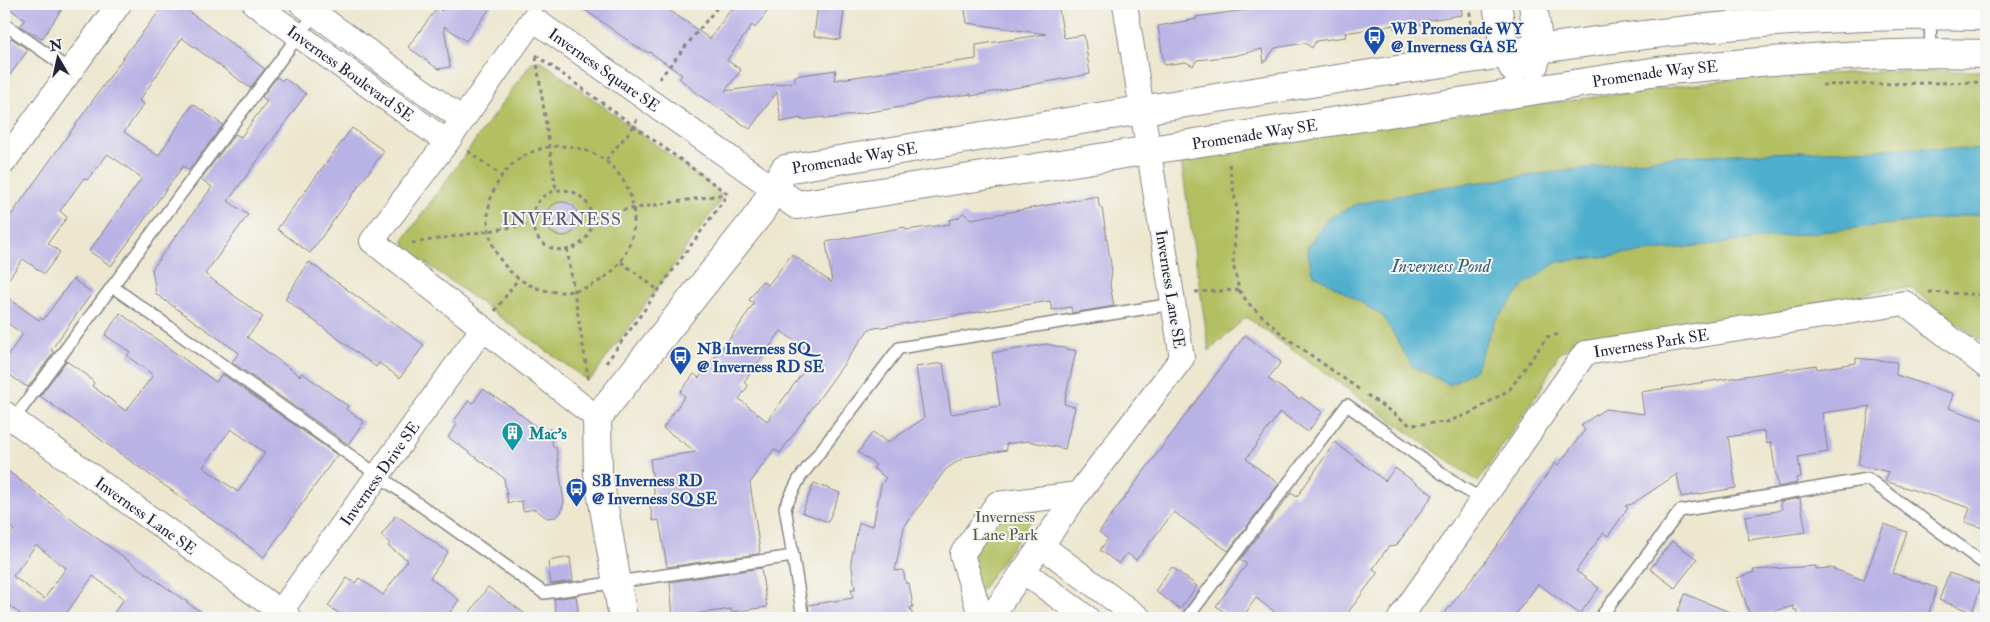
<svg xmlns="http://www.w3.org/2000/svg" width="1990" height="622" viewBox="0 0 1990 622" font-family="'IM FELL Double Pica',serif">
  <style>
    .green { fill: #b2c062; stroke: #6a714e }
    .water { fill: #4eafcd; stroke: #386884 }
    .building { fill: #b9b2e5; fill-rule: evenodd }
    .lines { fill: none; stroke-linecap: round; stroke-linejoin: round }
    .lane-casing { stroke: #888485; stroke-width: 14 }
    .street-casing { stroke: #888485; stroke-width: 26 }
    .secondary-casing { stroke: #888485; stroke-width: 30 }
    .path { stroke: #888485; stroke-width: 3; stroke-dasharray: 4 4; stroke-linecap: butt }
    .lane { stroke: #fff; stroke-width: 11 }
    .street { stroke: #fff; stroke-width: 24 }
    .secondary { stroke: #fff; stroke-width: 28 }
    .labels { text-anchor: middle; stroke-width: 4; stroke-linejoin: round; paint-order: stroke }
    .transit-label { font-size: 16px; font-weight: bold; fill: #164399; stroke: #f6f6f2; text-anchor: start }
    .street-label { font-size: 16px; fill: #22223b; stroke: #f6f6f2 }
    .culture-label { font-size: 16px; font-weight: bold; fill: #0d838f; stroke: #f6f6f2; text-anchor: start }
    .park-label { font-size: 16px; fill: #545949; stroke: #f6f6f2 }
    .neighbourhood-label { font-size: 18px; letter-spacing: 1px; fill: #575476; stroke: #f6f6f2 }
    .water-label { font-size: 18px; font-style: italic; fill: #345a75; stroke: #f6f6f2 }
  </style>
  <rect width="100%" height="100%" fill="#f6f6f2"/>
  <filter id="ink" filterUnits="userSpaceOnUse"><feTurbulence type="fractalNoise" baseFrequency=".02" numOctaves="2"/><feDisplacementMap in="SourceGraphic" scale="10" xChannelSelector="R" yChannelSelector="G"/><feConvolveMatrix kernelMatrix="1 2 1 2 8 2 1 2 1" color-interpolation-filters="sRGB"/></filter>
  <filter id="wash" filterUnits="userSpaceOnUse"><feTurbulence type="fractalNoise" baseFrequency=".0096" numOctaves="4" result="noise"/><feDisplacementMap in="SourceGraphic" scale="20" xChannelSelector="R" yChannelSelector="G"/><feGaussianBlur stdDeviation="1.12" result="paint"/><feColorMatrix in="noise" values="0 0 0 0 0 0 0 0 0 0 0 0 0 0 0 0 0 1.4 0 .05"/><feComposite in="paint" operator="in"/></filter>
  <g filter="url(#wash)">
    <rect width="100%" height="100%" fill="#ede7cf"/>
    <g class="green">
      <path d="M541 61 719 191 721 200 592 378H584L405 248 404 239 532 62Z"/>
      <path d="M1889 71H1986V345L1912 289 1892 288 1803 311 1642 337 1612 334 1583 336 1558 355 1540 390 1478 482 1246 317 1209 351 1181 160 1336 132 1624 93 1744 78Z"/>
      <path d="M1047 498 975 599 962 554 997 504Z"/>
    </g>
    <path class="water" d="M1913 148 1986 150V216L1980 214 1557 262 1525 285 1495 321 1475 370 1450 385 1412 366 1383 316 1312 273 1307 248 1327 219 1357 204 1442 187 1679 156Z"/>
    <g id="blocks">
      <g class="building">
        <path d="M4 4H65L42 39 20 26 25 20Z"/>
        <path d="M165 4H179L265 69 250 88 182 38 139 101 144 104 124 132 158 156 193 104 223 125 189 170 183 166 111 266 89 251 142 178 108 154 87 180 84 178 60 211 67 217 48 243 60 252 44 274 23 259 4 285V225L128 51Z"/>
        <path d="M440 4 441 11 447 4H493L466 41 444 26 450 67 438 69 408 47Z"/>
        <path d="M577 4H661L710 39 731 9 734 11 740 4H757L767 12 755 28 752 25 727 60 741 70 725 91 795 82V76L836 70 834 80 976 59V45L1046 34 967 23 964 4H1058L1064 38 1084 35 1090 74 971 96V94L925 100 913 105 826 119 824 117 801 120V118L781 122 777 92 750 129 696 93 679 78 682 75 650 52 649 53 637 47Z"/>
        <path d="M818 4H845L840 40 814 36Z"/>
        <path d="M1289 4H1461L1462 15 1422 21 1423 24 1394 29V25L1345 33 1346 37 1316 41 1312 48 1305 43 1275 48 1264 63 1262 49 1233 56 1197 60 1193 66 1186 62 1164 65 1158 26 1197 19 1196 17Z"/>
        <path d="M11 38 28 50 4 83V49Z"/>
        <path d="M277 77 282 81 284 78 306 94 228 201 248 215 205 274 263 317 247 337 300 376 302 373 348 406 346 409 364 422 348 444 232 362 239 353 156 294 152 269 212 187 201 179 235 134 241 137 267 101 262 97Z"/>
        <path d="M352 128 384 151 310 253 277 229Z"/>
        <path d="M1098 196 1099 206 1102 208 1112 271 1110 285 1114 306 1072 313 1071 307 1052 310 1050 301 869 329 780 453 774 449 750 483 760 551 758 554 667 567 659 520 653 521 649 500 655 499 650 459 696 452 663 428 685 396 680 392 694 374 699 378 739 326 754 303 749 300 762 281 768 285 792 254 832 283 826 242 905 227 906 230 950 224 949 220 958 218 963 213 971 219ZM781 331 815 356 767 421 739 399 748 386 744 382Z"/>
        <circle cx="562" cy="219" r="17"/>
        <path d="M309 262 424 345 400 378 379 363 376 367 285 299Z"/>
        <path d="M73 279 92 293 51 350 54 352 28 387 24 385 4 371V360L23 334 4 321V295L39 320 41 318 43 320Z"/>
        <path d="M120 313 216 382 222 374 337 455 264 557 40 396 66 361 87 375 94 383 92 386 126 411 153 375 127 356 130 352 105 335ZM231 429 265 453 238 492 203 467Z"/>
        <path d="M1245 335 1281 362 1268 379 1299 399 1301 397 1322 412 1308 432 1280 412 1246 459 1279 484 1228 551 1174 512 1136 560 1127 553 1119 564 1100 550 1108 539 1099 532Z"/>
        <path d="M1047 344 1076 351 1064 404 1075 407 1065 449 1028 441 1006 444 1007 450 965 457 946 469 904 527 895 571 903 570 906 584 909 583 913 607 910 608 914 618H810L808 605 853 598 851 589H855L851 561 859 523 873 526 881 485 886 478 873 468 876 465 858 452 873 432 888 443 924 418 916 367 943 363 951 414 1000 406 992 353Z"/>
        <path d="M1856 358 1897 362 1896 375 1953 394 1949 408 1986 421V529L1965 522 1970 508 1885 481 1889 472 1858 465 1870 406 1822 413 1828 452 1798 457 1801 477 1796 478 1797 483 1778 487 1771 443 1767 444 1764 431 1728 437 1736 488 1681 497 1677 474 1632 504 1625 506 1628 508 1608 536 1603 533 1576 571 1599 588 1580 614 1538 584 1513 618H1441L1485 562 1555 463 1558 465 1585 430 1581 425 1605 409 1644 414 1641 392 1816 365 1817 369 1856 363Z"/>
        <path d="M483 389 513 408 541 431 550 429 553 447H556L564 502 561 512 556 517 547 518 535 509 523 511 522 501 508 503 504 478 448 437 457 425 454 421 469 400 473 403Z"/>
        <path d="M1335 442 1385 481 1395 468 1433 495 1396 546 1388 547 1373 569 1378 572 1344 618H1283L1256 598 1242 618H1232L1216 606 1247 564 1240 560 1291 493 1297 497Z"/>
        <path d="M4 468 80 526 209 618H110L124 599 93 576 65 615 70 618H26L4 602V543L14 530 4 522ZM36 545 66 568 44 599 13 576Z"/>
        <path d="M814 483 840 493 828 522 802 512Z"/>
        <path d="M1800 498 1806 532 1749 540 1745 516 1777 511 1782 509 1780 502Z"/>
        <path d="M396 515 448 552 430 578 459 600 446 618H346L328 606 347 578 355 583 359 578 383 595 408 560 388 546 390 543 381 536Z"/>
        <path d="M1884 524 1907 532 1893 573 1937 588 1927 618H1848L1838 615 1797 618V610H1794L1793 606 1751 618 1737 578 1754 572 1753 570 1816 566V569L1831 568 1864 580Z"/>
        <path d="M1672 541 1697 559 1675 588 1650 569Z"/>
        <path d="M570 557 573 581 551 584 548 561Z"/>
        <path d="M1172 567 1197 586 1180 609 1155 591Z"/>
        <path d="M761 568 767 607 731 612V609L696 614V618H673L670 582Z"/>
        <path d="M1949 573 1982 584 1972 612 1939 600Z"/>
        <path d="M488 587 531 618H466Z"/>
        <path d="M1685 594 1742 617V618H1675Z"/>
        <path d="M576 596 579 618H557L554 599Z"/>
      </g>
    </g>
  </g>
  <g filter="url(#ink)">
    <use href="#blocks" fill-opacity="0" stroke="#888485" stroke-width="1"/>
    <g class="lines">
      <defs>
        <g id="lane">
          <path d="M1930 16 1931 52"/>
          <path d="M4 24 70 70"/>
          <path d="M113 287 544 593 793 556"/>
          <path d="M13 420 316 12"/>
          <path d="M803 618 785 507 799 479 899 348 1173 304"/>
          <path d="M1187 618 1347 405 1461 487 1482 499"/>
          <path d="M1600 618 1680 511 1868 479 1986 565"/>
        </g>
        <g id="street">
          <path id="s1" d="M255 4 447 142"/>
          <path d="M302 4 462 119"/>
          <path d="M4 162 119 4"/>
          <path id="s2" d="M4 413 289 618"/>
          <path id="s3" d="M597 418 372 241 447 142 533 19 774 189"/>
          <path d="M1042 546 1139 618"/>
          <path d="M1023 571 1087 618"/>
          <path id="s4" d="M276 618 483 328"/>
          <path d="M981 618 962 554 997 504 1078 494"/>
          <path d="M990 618 1078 494 1182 358 1125 4"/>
          <path id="s5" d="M1400 618 1585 353 1905 303 1986 366"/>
        </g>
        <g id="secondary">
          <path d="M1497 4 1505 53 1514 69"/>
          <path d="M1533 4 1539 48 1534 65"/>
          <path id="s6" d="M774 189 797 205 1658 71C1767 61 1877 50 1986 54"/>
          <path id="s7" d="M623 618 598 473 597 418 760 213 785 169C995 134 1206 98 1417 67 1605 38 1795 11 1986 16"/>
        </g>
      </defs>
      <use href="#lane" class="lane-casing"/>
      <use href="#street" class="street-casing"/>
      <use href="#secondary" class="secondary-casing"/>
      <g class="path">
        <path d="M1469 4 1472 34"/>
        <path d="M536 55 728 194"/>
        <path d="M536 57 556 190"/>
        <path d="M659 79 720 4"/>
        <path d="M1822 85 1986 82"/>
        <circle cx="561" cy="219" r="73"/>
        <path d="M468 151 502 176"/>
        <path d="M606 160 634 126 637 119"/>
        <path d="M1229 164 1237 210 1233 264 1239 290 1248 303 1284 336 1360 390"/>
        <circle cx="562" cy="220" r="30"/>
        <path d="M591 215 726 194"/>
        <path d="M412 243 532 224"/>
        <path d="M567 249 589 382"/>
        <path d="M621 262 658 290"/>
        <path d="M1195 292 1239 290"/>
        <path d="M1929 292 1986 295"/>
        <path d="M495 311 518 279"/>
        <path d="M606 363 728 194"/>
        <path d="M1367 395 1410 425 1447 422 1473 412 1510 389 1547 337 1560 334"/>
      </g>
      <use href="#lane" class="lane"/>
      <use href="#street" class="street"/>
      <use href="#secondary" class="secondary"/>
    </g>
  </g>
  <defs>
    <symbol id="bus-pin" viewBox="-11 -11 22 30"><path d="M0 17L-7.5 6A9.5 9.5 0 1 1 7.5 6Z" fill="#1a4fb4" stroke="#f6f6f2"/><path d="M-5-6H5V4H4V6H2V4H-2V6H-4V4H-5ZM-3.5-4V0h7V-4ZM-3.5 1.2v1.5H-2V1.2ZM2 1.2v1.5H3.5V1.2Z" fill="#fff"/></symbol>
    <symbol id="building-pin" viewBox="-11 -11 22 30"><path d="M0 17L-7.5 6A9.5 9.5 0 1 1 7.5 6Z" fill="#0f9aa8" stroke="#f6f6f2"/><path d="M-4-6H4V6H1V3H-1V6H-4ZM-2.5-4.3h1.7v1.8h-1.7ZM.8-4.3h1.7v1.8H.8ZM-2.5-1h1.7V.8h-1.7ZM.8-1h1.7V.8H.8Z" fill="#fff"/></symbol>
  </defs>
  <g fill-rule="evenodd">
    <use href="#bus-pin" x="1362" y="24" width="25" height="34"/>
    <use href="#bus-pin" x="668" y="344" width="25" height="34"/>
    <use href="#building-pin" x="500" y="420" width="25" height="34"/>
    <use href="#bus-pin" x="564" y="476" width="25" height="34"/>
  </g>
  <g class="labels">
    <g class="transit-label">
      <text x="1391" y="34">WB Promenade WY<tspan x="1391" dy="18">@ Inverness GA SE</tspan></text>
      <text x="697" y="354">NB Inverness SQ<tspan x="697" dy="18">@ Inverness RD SE</tspan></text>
      <text x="592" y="486">SB Inverness RD<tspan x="592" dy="18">@ Inverness SQ SE</tspan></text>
    </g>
    <g class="street-label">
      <text dy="6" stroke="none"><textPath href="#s3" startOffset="648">Inverness Square SE</textPath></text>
      <text dy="6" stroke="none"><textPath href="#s1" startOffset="118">Inverness Boulevard SE</textPath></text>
      <text dy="6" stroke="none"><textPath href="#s6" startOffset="896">Promenade Way SE</textPath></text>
      <text dy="6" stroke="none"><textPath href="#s6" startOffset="491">Promenade Way SE</textPath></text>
      <text dy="6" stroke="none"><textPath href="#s7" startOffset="585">Promenade Way SE</textPath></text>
      <text transform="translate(1171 289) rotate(81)" y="6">Inverness Lane SE</text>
      <text dy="6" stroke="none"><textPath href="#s5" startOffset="390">Inverness Park SE</textPath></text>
      <text dy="6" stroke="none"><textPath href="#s4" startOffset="178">Inverness Drive SE</textPath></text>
      <text dy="6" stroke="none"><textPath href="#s2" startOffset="175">Inverness Lane SE</textPath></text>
    </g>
    <g class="culture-label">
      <text x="529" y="439">Mac's</text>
    </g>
    <g class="park-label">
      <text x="1005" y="522">Inverness<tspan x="1005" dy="18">Lane Park</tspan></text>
    </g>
    <g class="neighbourhood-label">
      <text x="562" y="225">INVERNESS</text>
    </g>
    <g class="water-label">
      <text x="1441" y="272">Inverness Pond</text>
    </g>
  </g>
  <rect width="1990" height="622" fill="none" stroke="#f6f6f2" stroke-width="20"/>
  <g transform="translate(58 58) rotate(351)" stroke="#f6f6f2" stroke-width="4" paint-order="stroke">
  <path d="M0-4L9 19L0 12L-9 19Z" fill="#22223b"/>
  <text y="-8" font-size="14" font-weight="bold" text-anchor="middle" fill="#22223b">N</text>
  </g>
</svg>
